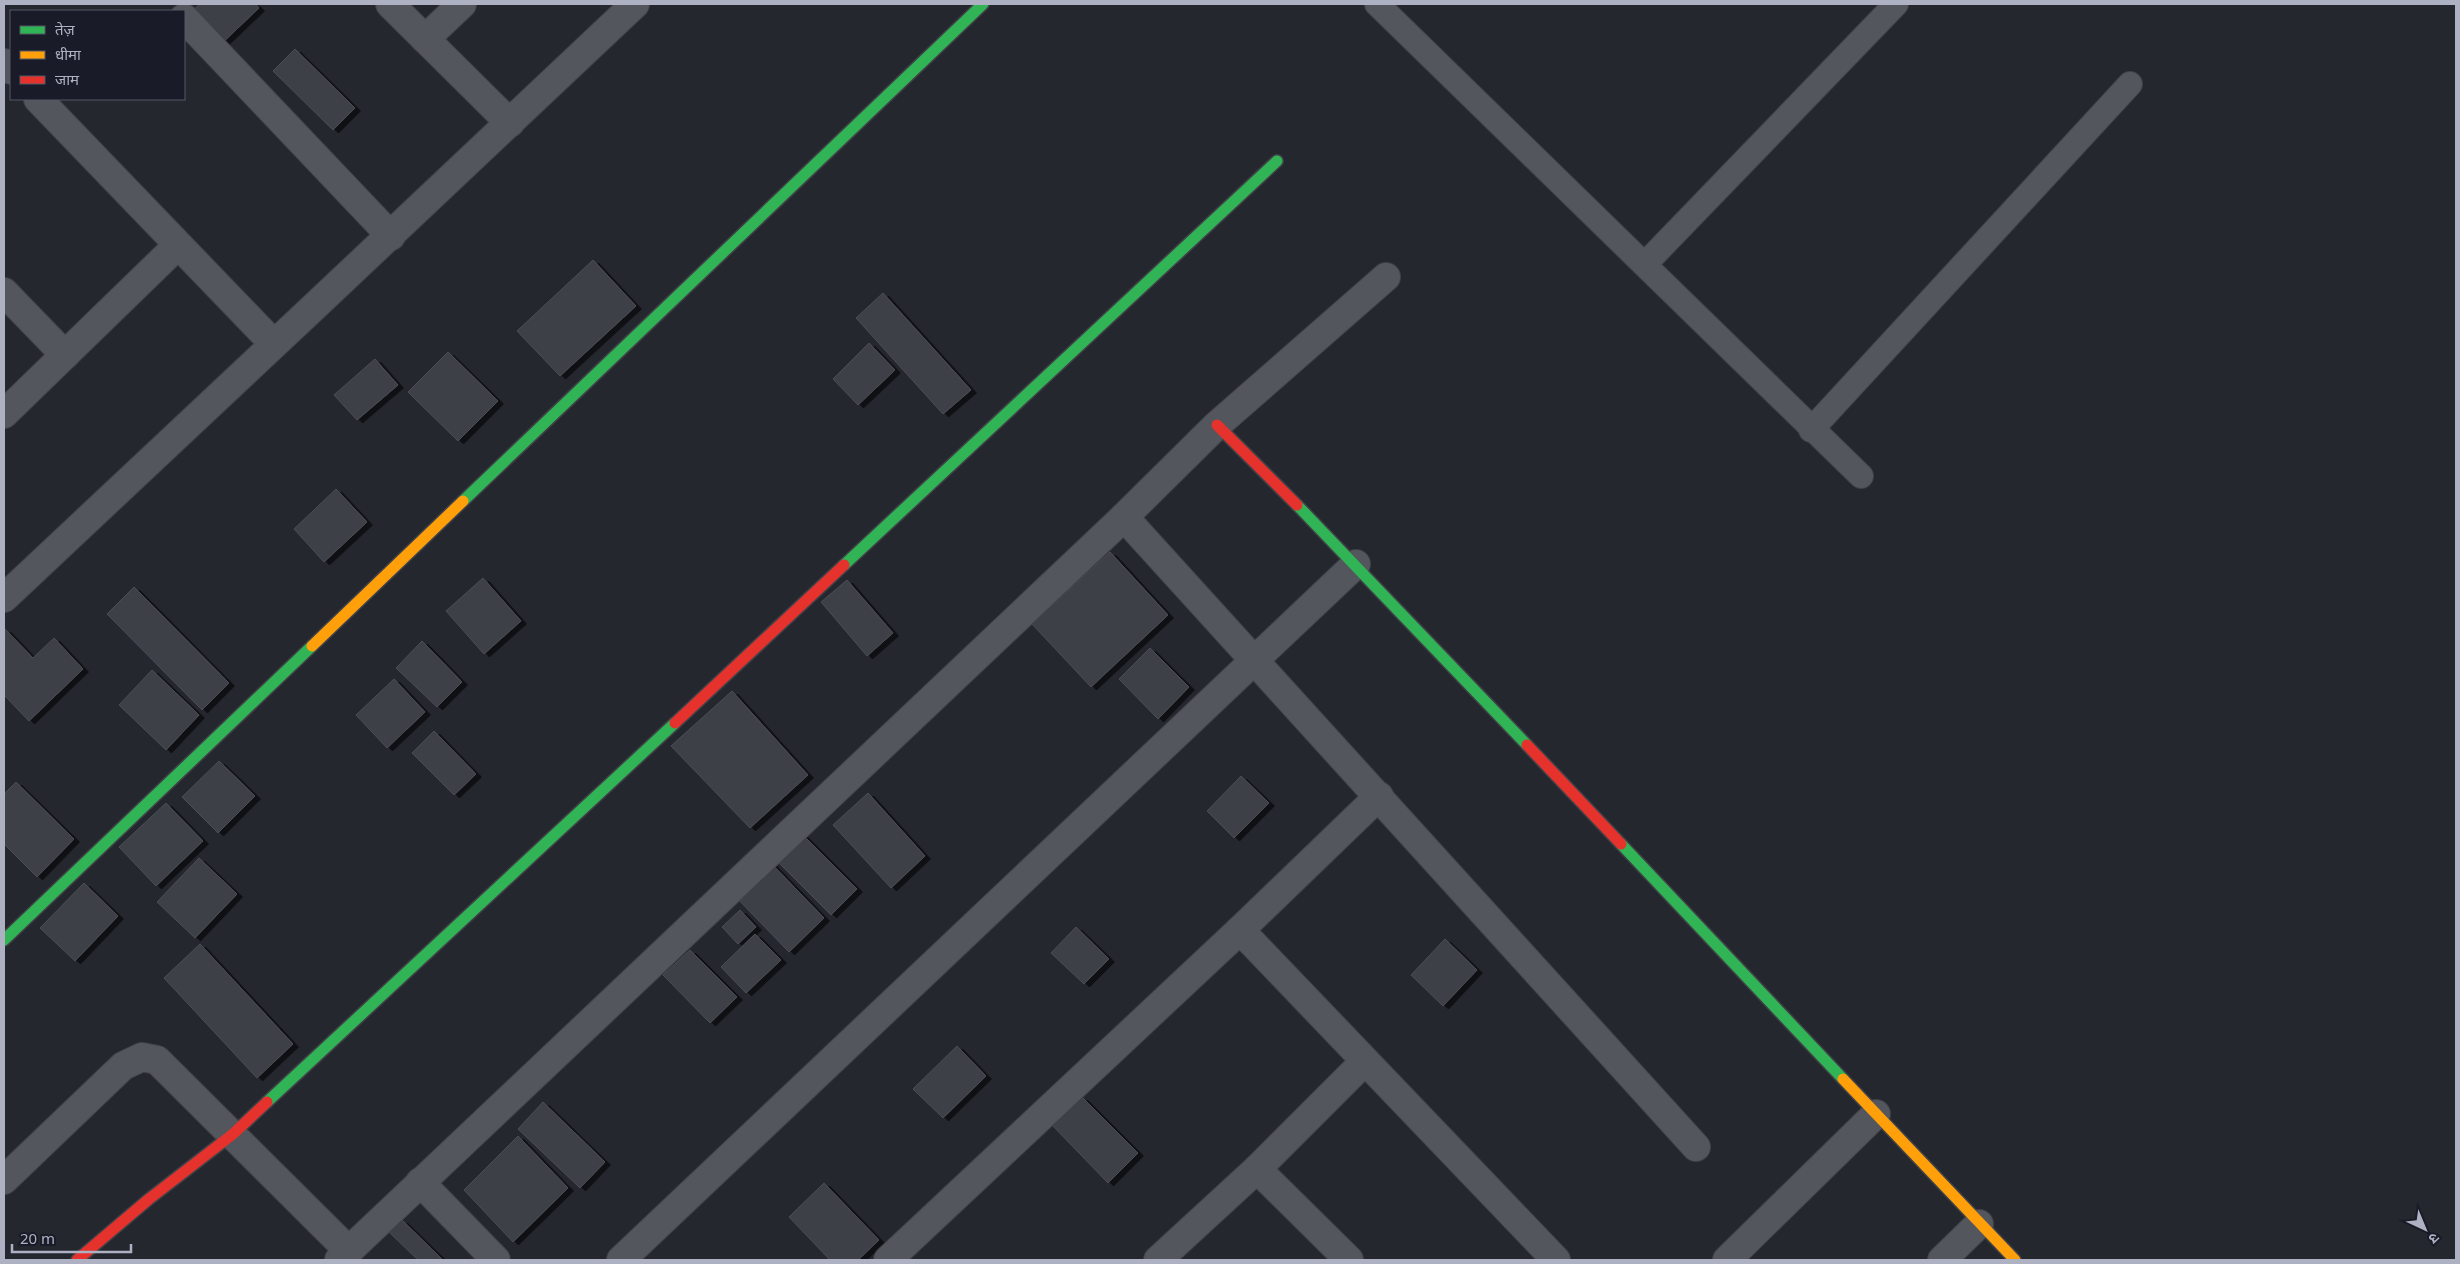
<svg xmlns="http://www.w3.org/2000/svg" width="2460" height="1264" viewBox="0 0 2460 1264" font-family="'Noto Sans','Noto Sans Devanagari',sans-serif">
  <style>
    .building { fill: #3d3f46; stroke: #4c4e57; filter: url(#shadow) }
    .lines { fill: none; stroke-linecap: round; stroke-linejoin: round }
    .lane-casing { stroke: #404248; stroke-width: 26 }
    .street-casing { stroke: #404248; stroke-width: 30 }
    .fast-casing { stroke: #404248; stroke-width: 14 }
    .slow-casing { stroke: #404248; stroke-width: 14 }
    .jam-casing { stroke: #404248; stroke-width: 14 }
    .lane { stroke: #54565e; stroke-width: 24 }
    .street { stroke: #54565e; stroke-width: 28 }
    .fast { stroke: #30b455; stroke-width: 11 }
    .slow { stroke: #ff9f0a; stroke-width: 11 }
    .jam { stroke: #e5322d; stroke-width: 11 }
  </style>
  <defs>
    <filter id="shadow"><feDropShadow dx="5.5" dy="3" stdDeviation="0" flood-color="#0009"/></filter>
  </defs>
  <rect width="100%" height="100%" fill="#25272f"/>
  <g class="building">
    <path d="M200 4H255L259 8 218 47 188 15Z"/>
    <path d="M295 49 355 108 333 130 273 71Z"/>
    <path d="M593 260 636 306 560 376 517 331Z"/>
    <path d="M883 293 971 390 943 414 856 318Z"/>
    <path d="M869 343 895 370 858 405 833 379Z"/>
    <path d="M448 352 498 401 458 441 408 392Z"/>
    <path d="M375 359 398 385 357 420 334 395Z"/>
    <path d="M336 489 367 522 324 562 294 529Z"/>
    <path d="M1110 552 1168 615 1091 687 1032 624Z"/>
    <path d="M483 578 521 621 484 654 446 611Z"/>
    <path d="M847 580 893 633 867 656 821 602Z"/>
    <path d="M134 587 229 683 202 710 107 614Z"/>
    <path d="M5 629 33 658 54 638 83 669 29 721 4 695Z"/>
    <path d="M422 641 462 682 437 707 396 668Z"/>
    <path d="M1150 648 1189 687 1158 719 1119 679Z"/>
    <path d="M152 670 199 715 166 750 119 705Z"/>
    <path d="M394 679 425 712 387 748 356 715Z"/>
    <path d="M732 691 808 775 750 828 671 746Z"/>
    <path d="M434 731 476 774 454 795 412 753Z"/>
    <path d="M219 761 255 796 218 833 182 797Z"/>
    <path d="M1241 776 1269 803 1234 838 1207 811Z"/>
    <path d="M16 782 74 839 37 877 4 844V794Z"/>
    <path d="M868 793 925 856 891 888 833 825Z"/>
    <path d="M166 803 203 841 156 886 119 847Z"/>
    <path d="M798 830 857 889 831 915 772 856Z"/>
    <path d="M199 858 237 894 195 938 157 902Z"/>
    <path d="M767 859 824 918 789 952 732 893Z"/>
    <path d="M84 883 118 916 75 961 40 928Z"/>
    <path d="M740 910 756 927 738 944 722 927Z"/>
    <path d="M1076 927 1109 959 1084 984 1051 953Z"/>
    <path d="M755 934 781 960 746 993 721 967Z"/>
    <path d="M1445 939 1477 970 1443 1006 1411 975Z"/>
    <path d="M200 944 293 1044 257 1078 164 978Z"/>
    <path d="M690 950 737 997 710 1023 663 975Z"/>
    <path d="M957 1046 986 1076 943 1118 913 1089Z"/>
    <path d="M1082 1097 1138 1153 1108 1183 1052 1125Z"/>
    <path d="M543 1102 605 1162 580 1188 518 1129Z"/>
    <path d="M518 1136 568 1188 513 1242 464 1190Z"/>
    <path d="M824 1183 879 1240 858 1260H830L789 1217Z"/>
    <path d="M402 1220 443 1260H418L389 1232Z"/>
  </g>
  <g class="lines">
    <defs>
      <g id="lane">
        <path d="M1377 4 1861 476"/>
        <path d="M1645 264 1896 4"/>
        <path d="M1811 430 2130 84"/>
      </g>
      <g id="street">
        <path d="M390 4 510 123"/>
        <path d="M184 18 391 236"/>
        <path d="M425 39 462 4"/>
        <path d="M4 63 11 70"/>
        <path d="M38 99 273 343"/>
        <path d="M4 292 65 355"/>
        <path d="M4 414 178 245"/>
        <path d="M1124 517 1696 1147"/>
        <path d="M4 598C214 400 426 203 635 4"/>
        <path d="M1240 930 1556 1260"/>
        <path d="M1257 1169 1349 1260"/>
        <path d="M4 1180 123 1066 142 1057 157 1060 349 1251"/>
        <path d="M420 1182 496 1260"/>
        <path d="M339 1260 1124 517 1217 425 1386 277"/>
        <path d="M621 1260 1356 564"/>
        <path d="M888 1260 1240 930 1379 796"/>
        <path d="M1158 1260 1257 1169 1365 1061"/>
        <path d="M1727 1260 1876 1114"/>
        <path d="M1942 1260 1979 1224"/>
      </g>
      <g id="fast">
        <path d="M463 501 983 4"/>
        <path d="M1297 505 1527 745"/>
        <path d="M844 565 1277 161"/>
        <path d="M1621 844 1843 1079"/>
        <path d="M4 940 312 646"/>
        <path d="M267 1102 675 723"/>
      </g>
      <g id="slow">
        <path d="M312 646 463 501"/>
        <path d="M1843 1079 2015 1260"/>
      </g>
      <g id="jam">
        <path d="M1217 425 1297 505"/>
        <path d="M675 723 844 565"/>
        <path d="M1527 745 1621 844"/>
        <path d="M77 1260 149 1199 233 1134 267 1102"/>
      </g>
    </defs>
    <use href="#lane" class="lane-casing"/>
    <use href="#street" class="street-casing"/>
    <use href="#fast" class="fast-casing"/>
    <use href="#slow" class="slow-casing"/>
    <use href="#jam" class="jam-casing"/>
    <use href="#lane" class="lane"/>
    <use href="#street" class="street"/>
    <use href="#fast" class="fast"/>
    <use href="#slow" class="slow"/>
    <use href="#jam" class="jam"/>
  </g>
  <rect width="2460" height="1264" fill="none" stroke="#aeb1c1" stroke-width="10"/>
  <rect x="10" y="10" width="175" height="90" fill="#191c28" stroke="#555865"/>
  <rect x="20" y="26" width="25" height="8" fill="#30b455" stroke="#555865"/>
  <text x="55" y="35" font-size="15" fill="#aeb1c1">तेज़</text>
  <rect x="20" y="51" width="25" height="8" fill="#ff9f0a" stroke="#555865"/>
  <text x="55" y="60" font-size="15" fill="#aeb1c1">धीमा</text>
  <rect x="20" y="76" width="25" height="8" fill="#e5322d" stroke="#555865"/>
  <text x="55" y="85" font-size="15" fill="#aeb1c1">जाम</text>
  <g transform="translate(2425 1229) rotate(136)" stroke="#191c28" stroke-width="4" paint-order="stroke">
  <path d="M0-4L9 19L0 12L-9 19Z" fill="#aeb1c1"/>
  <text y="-8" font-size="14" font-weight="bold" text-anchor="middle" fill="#aeb1c1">उ</text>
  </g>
  <path d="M12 1244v8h119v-8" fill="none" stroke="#aeb1c1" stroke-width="2.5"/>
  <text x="20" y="1244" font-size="15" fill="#aeb1c1" stroke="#191c28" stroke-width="4" paint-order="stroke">20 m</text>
</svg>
